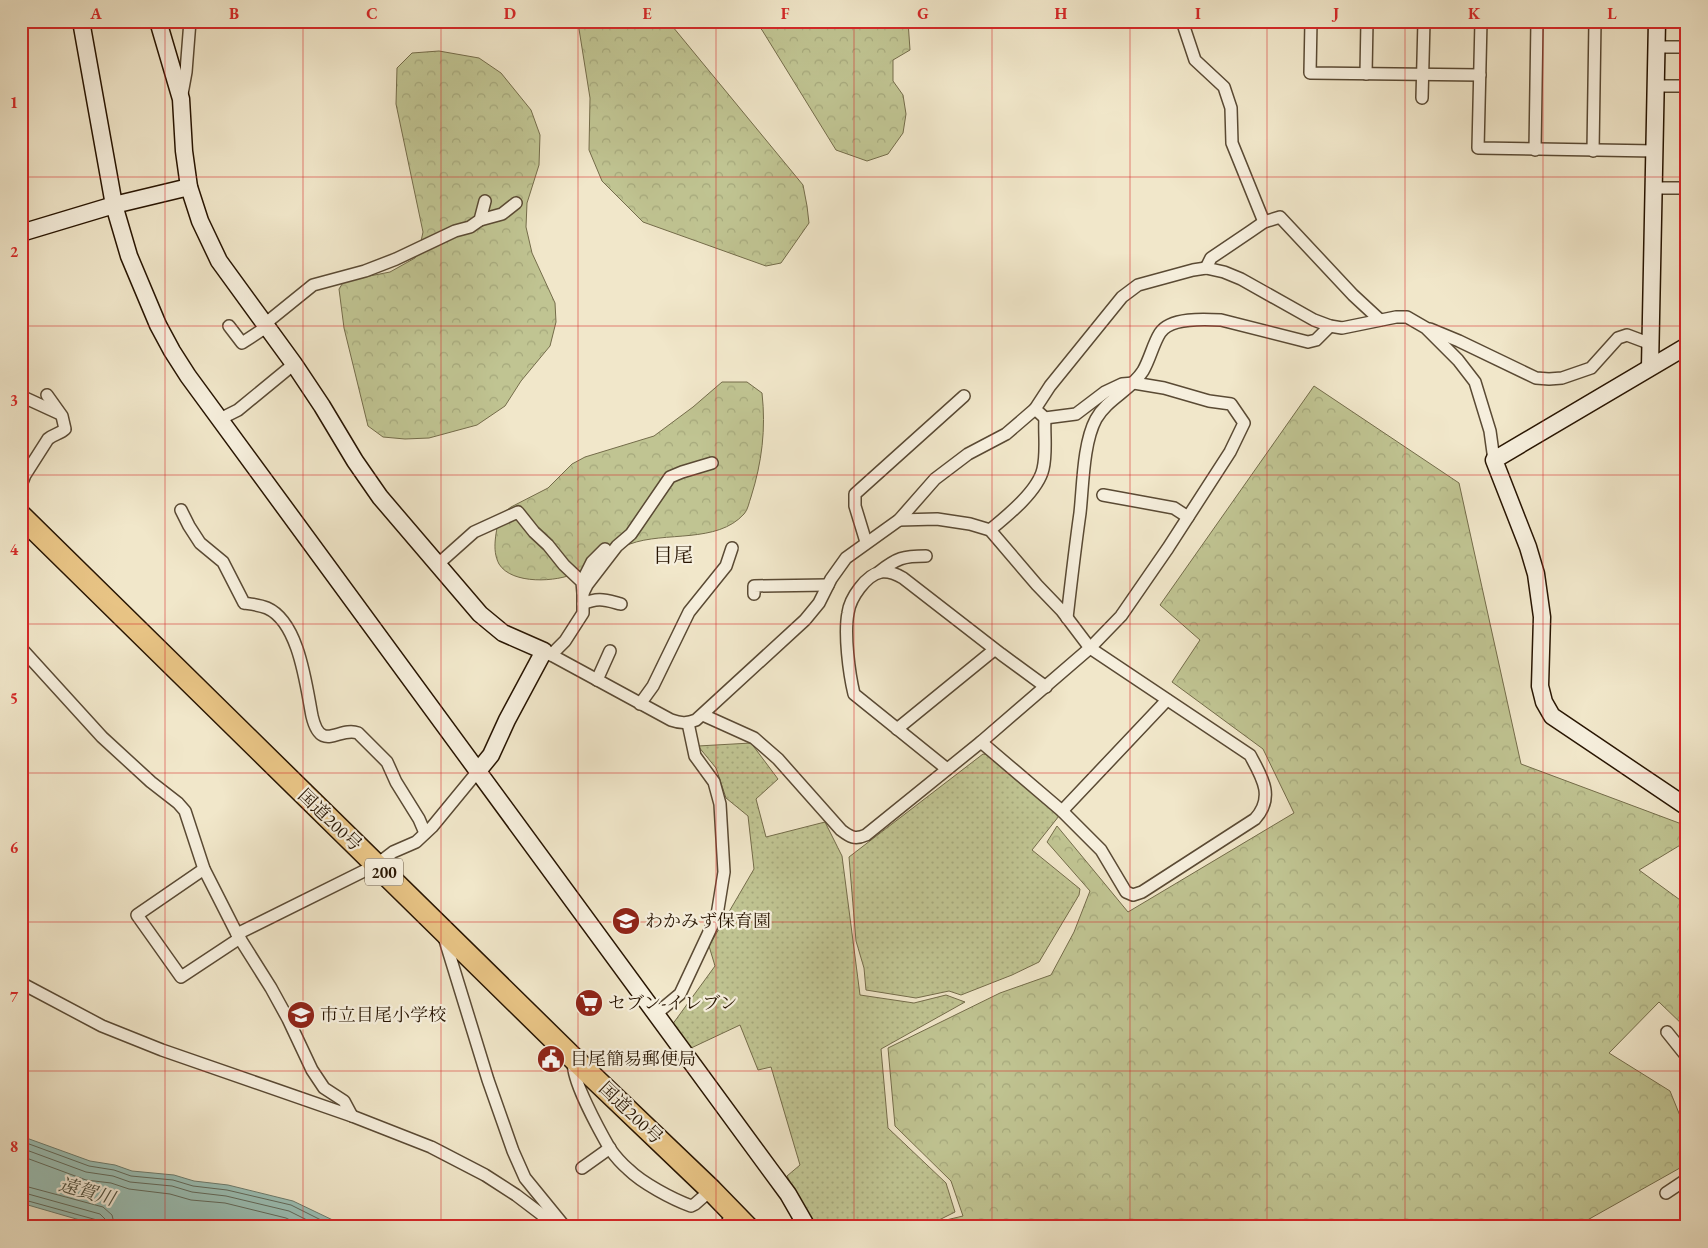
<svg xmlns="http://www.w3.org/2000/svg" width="1708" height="1248" viewBox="0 0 1708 1248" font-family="'EB Garamond','Noto Serif JP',serif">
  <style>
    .grass { fill: url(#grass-dots); stroke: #746c4a }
    .forest { fill: url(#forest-crowns); stroke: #746c4a }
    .water { fill: #9bc0b6; stroke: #6d7c6e }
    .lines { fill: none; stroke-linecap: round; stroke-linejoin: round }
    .shore { stroke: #626a5c; stroke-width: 1 }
    .street-casing { stroke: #5a4a34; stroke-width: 14 }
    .secondary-casing { stroke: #281502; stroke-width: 19 }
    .highway-casing { stroke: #281502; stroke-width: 24 }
    .street { stroke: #f6efdd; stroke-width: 11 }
    .secondary { stroke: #f6efdd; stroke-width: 16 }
    .highway { stroke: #e8c485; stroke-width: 21 }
    .grid { fill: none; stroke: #d62828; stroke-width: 1; stroke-opacity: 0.55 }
    .labels { text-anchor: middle; stroke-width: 4.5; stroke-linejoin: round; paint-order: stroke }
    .shield { fill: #f6efdd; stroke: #665644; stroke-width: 1 }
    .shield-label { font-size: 16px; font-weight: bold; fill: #281502 }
    .street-label { font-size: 18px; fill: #281502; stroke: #f6efdd }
    .poi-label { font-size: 18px; fill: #281502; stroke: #f6efdd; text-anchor: start }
    .water-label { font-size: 19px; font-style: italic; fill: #505141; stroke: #f6efdd }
    .quarter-label { font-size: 20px; fill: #281502; stroke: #f6efdd }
    .neatline { fill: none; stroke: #d62828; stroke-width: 2 }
    .grid-label { font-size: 16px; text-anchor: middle; font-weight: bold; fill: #d62828 }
  </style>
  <defs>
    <pattern id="grass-dots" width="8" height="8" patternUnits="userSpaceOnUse" patternTransform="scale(1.25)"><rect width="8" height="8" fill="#c0c492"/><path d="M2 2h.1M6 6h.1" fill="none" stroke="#a5a87c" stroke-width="1.8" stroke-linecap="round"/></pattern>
    <pattern id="forest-crowns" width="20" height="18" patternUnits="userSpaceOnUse" patternTransform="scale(1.25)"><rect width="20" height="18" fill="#c0c492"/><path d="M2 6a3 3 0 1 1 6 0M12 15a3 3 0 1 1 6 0" fill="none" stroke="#a5a87c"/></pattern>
  </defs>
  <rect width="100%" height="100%" fill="#f1e7ca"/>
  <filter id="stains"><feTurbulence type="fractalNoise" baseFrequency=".004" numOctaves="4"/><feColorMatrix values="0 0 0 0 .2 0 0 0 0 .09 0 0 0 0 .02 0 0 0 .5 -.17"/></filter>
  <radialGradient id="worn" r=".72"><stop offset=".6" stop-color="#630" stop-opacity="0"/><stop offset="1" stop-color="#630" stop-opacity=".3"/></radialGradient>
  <g class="grass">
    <path d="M751 743 778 779 756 799 766 837 825 822 842 856 860 995 914 1003 946 995 965 1002 881 1049 888 1128 946 1183 955 1212 939 1220 937 1227H812L787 1176 800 1165 771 1067 758 1070 740 1025 689 1049 672 1025 715 966 709 946 754 869 748 816 726 798 716 768 698 746Z"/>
    <path d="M983 754 989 755 1059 816 1032 850 1080 889 1079 895 1039 962 1012 975 961 995 949 991 916 998 866 990 864 968 856 941 849 857Z"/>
  </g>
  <g class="forest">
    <path d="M581 21H668L803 185 807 206 809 223 781 263 766 266 643 222 602 181 589 150 590 98 579 29Z"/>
    <path d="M753 21H908L910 50 893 60V81L903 95 906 114 903 133 888 154 867 161 836 150 762 30Z"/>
    <path d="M439 51 479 58 501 73 531 110 540 135 539 165 527 203 526 227 532 253 555 303 556 322 550 346 521 381 505 406 477 425 429 438 405 439 383 437 368 426 344 328 339 289 344 281 390 272 415 258 419 251 423 232 396 104 397 68 412 53Z"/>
    <path d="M722 382H747L762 393C766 429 762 462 751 497 749 502 748 510 744 514 717 544 665 531 630 544 611 550 594 565 576 573 557 582 512 585 499 564 491 549 497 531 499 516L511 507 548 488 572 464 585 457 654 436 693 407Z"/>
    <path d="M1314 386 1459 483 1521 764 1687 826V841L1639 870 1687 905V1029L1659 1002 1609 1053 1670 1091 1687 1133V1164L1575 1227H944L946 1220 963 1216 951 1181 895 1126 888 1048 1000 993 1051 975 1074 932 1090 891 1047 842 1057 826 1128 912 1294 813 1263 749 1172 682 1200 640 1160 605Z"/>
  </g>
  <path class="water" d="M21 1136 90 1161 115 1165 132 1171 174 1175 194 1181 228 1185 293 1201 339 1223 341 1227H104L21 1203Z"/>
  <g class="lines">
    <g class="shore">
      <path d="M21 1141 89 1166 114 1170 131 1176 173 1180 193 1186 227 1190 291 1205 335 1227"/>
      <path d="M21 1148 86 1172 113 1176 130 1182 172 1186 192 1192 226 1196 289 1211 321 1227"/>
      <path d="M21 1156 86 1180 111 1183 129 1189 170 1194 191 1200 225 1203 286 1218 304 1227"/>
      <path d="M21 1185 103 1207 112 1215 115 1227"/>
      <path d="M21 1192 100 1214 105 1219 107 1227"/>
      <path d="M21 1199 97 1220 100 1222 101 1227"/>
    </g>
    <defs>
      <g id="street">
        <path d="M1182 21 1195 60 1224 87 1231 108 1232 143 1264 222"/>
        <path d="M1311 21 1310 73 1480 75"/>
        <path d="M1481 21 1478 148 1655 151"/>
        <path d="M1656 47H1687"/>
        <path d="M1366 74 1367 21"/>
        <path d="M1656 86H1687"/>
        <path d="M182 94 186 72 190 21"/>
        <path d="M1422 98 1424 21"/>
        <path d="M1535 150 1537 21"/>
        <path d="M1593 151 1595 21"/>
        <path d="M1654 188H1687"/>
        <path d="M480 220 502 214 516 203"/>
        <path d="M1206 268 1211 258 1251 231 1264 222 1280 217 1353 295 1380 320"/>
        <path d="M266 323 313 285 365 271 396 259 455 231 470 227 480 220 485 201"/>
        <path d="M229 326 242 343 268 326"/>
        <path d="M1430 329 1459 341 1536 378 1549 379 1562 378 1591 368 1618 338 1627 335 1651 344"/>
        <path d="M21 396 58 413"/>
        <path d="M220 419 238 410 294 364"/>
        <path d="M21 485 25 475 48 439C54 434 60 434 65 429L62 416 47 395"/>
        <path d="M1103 495 1174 508 1188 517"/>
        <path d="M181 510 189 526 200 543 223 562 244 603C251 604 260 605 267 608 299 622 306 685 312 716 321 754 339 726 358 733L387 762 396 782 419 819 425 833"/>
        <path d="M899 520 937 519 970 524 990 530 1037 585 1062 611 1090 648 1250 755C1262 777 1275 797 1255 819L1142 892 1133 895 1126 892 1101 850 1062 811 981 742"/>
        <path d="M990 530C1007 516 1038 491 1043 469 1047 453 1044 434 1045 418"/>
        <path d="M866 542 855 506V494L964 396"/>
        <path d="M437 565 474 532 518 512 534 532 548 545 564 565 582 582 583 593"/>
        <path d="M879 572C897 558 903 556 926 556"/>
        <path d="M582 582 592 562 605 549"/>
        <path d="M754 594V586L828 585"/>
        <path d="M583 604C598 597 605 600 621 604"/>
        <path d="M1067 618C1071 583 1075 548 1080 513 1083 486 1083 443 1096 419 1107 399 1131 390 1143 371 1150 359 1153 344 1160 333 1170 317 1205 319 1221 320L1308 342 1316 340 1330 326"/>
        <path d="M21 648 102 737 151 782 178 803 185 811 204 869 237 934 271 988 288 1019 312 1070 324 1088 344 1101 352 1116"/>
        <path d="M544 651 671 720C680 723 687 724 696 720L805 620 819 603 831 579 846 558 899 520 935 479 968 454 1006 434 1035 409 1050 386 1122 297 1138 285 1193 270 1206 268 1224 272 1241 279 1314 320 1330 326 1342 328 1396 317H1407L1426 328 1458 360 1475 382 1490 431 1494 460"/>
        <path d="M551 655 565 641 583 613V593L587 585 617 546 631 534 670 477 682 472 712 463"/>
        <path d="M597 680 610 651"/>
        <path d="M640 704 653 686 689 612 726 566 732 548"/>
        <path d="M703 715 754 738 778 759 841 830C850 837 855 840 866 835L981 742 1090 648 1121 616 1168 548 1230 452 1244 423 1231 404 1209 401 1164 388 1134 383 1122 384 1105 392 1076 414 1045 418 1035 409"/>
        <path d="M897 729 994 650"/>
        <path d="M947 769 854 694C849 673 844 634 848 613 850 598 866 575 881 572 889 571 896 574 903 578L1001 654 1046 687"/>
        <path d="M1062 811 1167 700"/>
        <path d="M204 869 137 915 181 977 240 938"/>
        <path d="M237 934 376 865 393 852 416 842 432 827 478 771"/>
        <path d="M444 937 488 1080 513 1151 525 1178 565 1227"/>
        <path d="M21 983 102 1026 162 1050 352 1116 431 1147 485 1175 516 1195 541 1214 554 1227"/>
        <path d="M656 1014 680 994 717 915 724 872 720 804 714 782 695 756 688 723"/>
        <path d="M1667 1032 1687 1057"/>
        <path d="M574 1061C568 1074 602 1135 610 1149 615 1156 621 1163 628 1169 642 1183 672 1199 691 1206L695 1204 711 1190"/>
        <path d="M582 1168 610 1148"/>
        <path d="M1666 1193 1687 1179"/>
        <path d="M723 1227 735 1214"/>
      </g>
      <g id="secondary">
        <path d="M81 21 114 205 129 256 158 325 172 351 188 376 771 1171 788 1194 807 1227"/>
        <path d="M158 21 181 99 184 151 189 187 200 221 219 261 294 364 322 406 355 461 380 497 480 614 503 633 544 651 507 720 491 755 478 771"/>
        <path d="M21 233 114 205 189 187"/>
        <path d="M1687 346 1494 460 1528 547 1536 574 1542 617 1540 686 1544 702 1552 716 1687 807"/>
        <path d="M1650 367 1657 21"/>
      </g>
      <path id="highway" d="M21 516 575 1060 711 1190 747 1227"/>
    </defs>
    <use href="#street" class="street-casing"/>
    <use href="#secondary" class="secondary-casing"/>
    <use href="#highway" class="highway-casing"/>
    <use href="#street" class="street"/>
    <use href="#secondary" class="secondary"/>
    <use href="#highway" class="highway"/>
  </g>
  <path class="grid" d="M165 21V1227M303 21V1227M441 21V1227M578 21V1227M716 21V1227M854 21V1227M992 21V1227M1130 21V1227M1267 21V1227M1405 21V1227M1543 21V1227M21 177H1687M21 326H1687M21 475H1687M21 624H1687M21 773H1687M21 922H1687M21 1071H1687"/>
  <defs>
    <symbol id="school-disc" viewBox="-11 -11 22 22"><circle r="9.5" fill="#8f2418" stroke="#f6efdd"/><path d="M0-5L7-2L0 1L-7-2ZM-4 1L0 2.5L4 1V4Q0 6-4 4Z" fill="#fff"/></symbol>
    <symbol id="supermarket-disc" viewBox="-11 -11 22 22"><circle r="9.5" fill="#8f2418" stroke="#f6efdd"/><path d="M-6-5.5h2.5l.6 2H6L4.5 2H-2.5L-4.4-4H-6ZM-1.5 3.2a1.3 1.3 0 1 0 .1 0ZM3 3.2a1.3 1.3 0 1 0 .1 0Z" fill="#fff"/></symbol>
    <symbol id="civic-disc" viewBox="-11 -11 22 22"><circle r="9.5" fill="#8f2418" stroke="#f6efdd"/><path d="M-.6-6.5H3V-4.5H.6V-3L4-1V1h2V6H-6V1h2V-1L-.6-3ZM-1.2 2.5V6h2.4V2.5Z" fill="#fff"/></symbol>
  </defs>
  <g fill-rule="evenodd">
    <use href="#school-disc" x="610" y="905" width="32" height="32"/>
    <use href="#supermarket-disc" x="573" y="987" width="32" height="32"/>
    <use href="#school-disc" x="285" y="999" width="32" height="32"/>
    <use href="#civic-disc" x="535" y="1043" width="32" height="32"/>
  </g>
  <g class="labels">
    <rect class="shield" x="365" y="858.5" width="38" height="27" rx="4"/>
    <g class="shield-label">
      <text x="384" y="878">200</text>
    </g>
    <g class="street-label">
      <text transform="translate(330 820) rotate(44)" y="6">国道200号</text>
      <text transform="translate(631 1113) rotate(44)" y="6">国道200号</text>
    </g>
    <g class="poi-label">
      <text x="645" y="927">わかみず保育園</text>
      <text x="608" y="1009">セブン-イレブン</text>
      <text x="320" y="1021">市立目尾小学校</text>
      <text x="570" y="1065">目尾簡易郵便局</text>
    </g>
    <g class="water-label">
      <text transform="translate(87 1191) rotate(16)" y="7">遠賀川</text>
    </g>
    <g class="quarter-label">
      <text x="673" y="562">目尾</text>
    </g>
  </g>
  <rect width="1708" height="1248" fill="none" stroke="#f1e7ca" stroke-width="55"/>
  <rect x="28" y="28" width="1652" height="1192" class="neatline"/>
  <g class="grid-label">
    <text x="96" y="19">A</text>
    <text x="234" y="19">B</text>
    <text x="372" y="19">C</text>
    <text x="510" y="19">D</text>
    <text x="647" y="19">E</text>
    <text x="785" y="19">F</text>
    <text x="923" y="19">G</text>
    <text x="1061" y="19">H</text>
    <text x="1198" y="19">I</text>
    <text x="1336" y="19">J</text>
    <text x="1474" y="19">K</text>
    <text x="1612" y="19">L</text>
    <text x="14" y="108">1</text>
    <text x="14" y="257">2</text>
    <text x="14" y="406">3</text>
    <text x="14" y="555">4</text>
    <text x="14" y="704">5</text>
    <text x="14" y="853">6</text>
    <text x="14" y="1002">7</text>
    <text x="14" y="1152">8</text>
  </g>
  <rect width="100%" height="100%" filter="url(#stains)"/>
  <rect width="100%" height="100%" fill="url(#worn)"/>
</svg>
